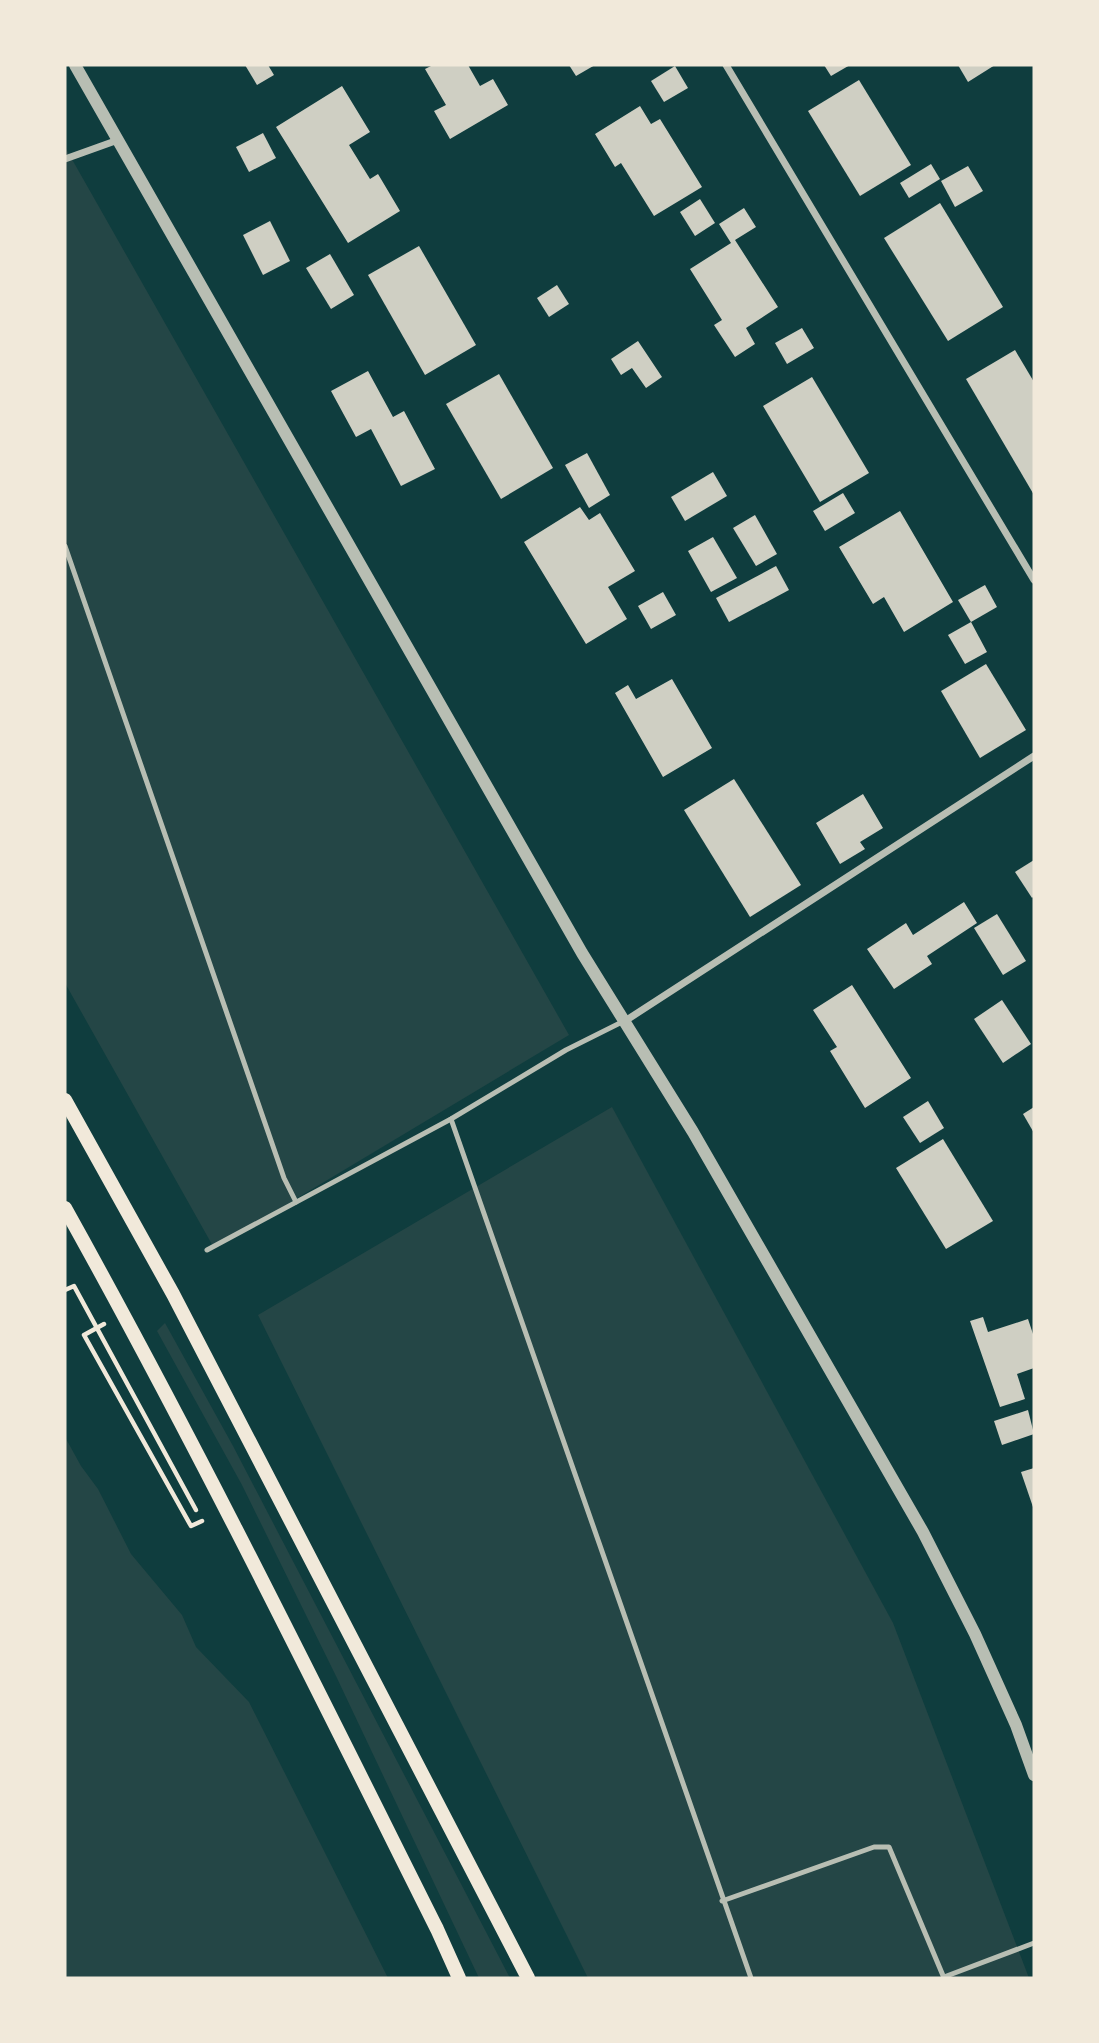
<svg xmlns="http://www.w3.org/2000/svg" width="1099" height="2043" viewBox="0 0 1099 2043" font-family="'Alegreya Sans',sans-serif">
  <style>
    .green { fill: #244646 }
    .building { fill: #cfcfc3 }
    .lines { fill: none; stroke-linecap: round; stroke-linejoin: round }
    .path { stroke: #f1e9da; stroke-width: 4.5 }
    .service { stroke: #b8beb3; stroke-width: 5 }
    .minor { stroke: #b8beb3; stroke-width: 7 }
    .tertiary { stroke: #b8beb3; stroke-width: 12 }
    .secondary { stroke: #f1e9da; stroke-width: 14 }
  </style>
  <rect width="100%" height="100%" fill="#0f3d3e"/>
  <g class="green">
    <path d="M65 147 569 1035 214 1248 65 983Z"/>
    <path d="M612 1107 893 1623 1029 1978H588L258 1315Z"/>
    <path d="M165 1323 233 1446 510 1978H479L336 1676 242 1485 157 1331Z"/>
    <path d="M65 1437 81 1466 98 1489 131 1554 182 1615 196 1647 249 1702 388 1978H65Z"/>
  </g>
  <g class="building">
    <path d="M245 65H268L274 75 257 85Z"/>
    <path d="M433 65H468L480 86 493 79 508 105 450 139 434 111 446 105 425 69Z"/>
    <path d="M569 65H595L576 76Z"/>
    <path d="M824 65H850L831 76Z"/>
    <path d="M958 65H995L968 82Z"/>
    <path d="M675 66 688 88 664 102 651 81Z"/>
    <path d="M859 80 911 165 860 196 808 111Z"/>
    <path d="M342 86 370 132 349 145 370 179 378 174 400 211 348 243 276 127Z"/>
    <path d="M640 106 651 124 660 119 702 187 654 216 621 163 615 167 595 134Z"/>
    <path d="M263 133 276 158 249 172 236 147Z"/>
    <path d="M931 164 940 179 909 198 900 183Z"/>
    <path d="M968 166 983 191 955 207 941 181Z"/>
    <path d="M700 199 715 223 695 236 680 212Z"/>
    <path d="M940 203 1003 307 948 341 884 238Z"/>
    <path d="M744 208 756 227 735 240 778 307 746 328 755 344 735 357 714 325 722 320 690 269 731 243 719 224Z"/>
    <path d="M270 221 290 261 263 275 243 235Z"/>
    <path d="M419 246 476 345 425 375 368 275Z"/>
    <path d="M330 254 354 295 331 309 306 268Z"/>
    <path d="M557 285 569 304 549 317 537 298Z"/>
    <path d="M802 328 814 348 787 364 775 343Z"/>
    <path d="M638 341 662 377 646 388 632 368 621 375 611 359Z"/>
    <path d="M1015 350 1034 382V495L966 379Z"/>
    <path d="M368 371 393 417 404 411 435 469 401 486 371 429 356 437 331 391Z"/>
    <path d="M499 374 553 468 501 499 446 404Z"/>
    <path d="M812 377 869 473 820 502 763 406Z"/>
    <path d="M587 453 610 495 589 508 565 465Z"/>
    <path d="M713 472 727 496 685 521 671 497Z"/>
    <path d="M843 493 855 513 825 531 813 511Z"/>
    <path d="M580 507 589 520 600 513 635 571 608 587 627 619 586 644 524 542Z"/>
    <path d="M900 511 953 602 904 632 884 597 873 604 839 547Z"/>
    <path d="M755 515 777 554 756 566 733 528Z"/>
    <path d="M713 537 737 578 711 592 688 551Z"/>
    <path d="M776 566 789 590 729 622 716 598Z"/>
    <path d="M985 585 997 607 971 622 958 600Z"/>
    <path d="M663 592 676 615 651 629 638 606Z"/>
    <path d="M971 622 987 652 965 664 948 635Z"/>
    <path d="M986 664 1026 730 980 758 941 691Z"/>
    <path d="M672 679 712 748 663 777 615 693 628 685 636 699Z"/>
    <path d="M734 779 801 885 750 917 684 810Z"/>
    <path d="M863 794 883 828 860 842 865 849 840 864 816 823Z"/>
    <path d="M1034 860V896L1032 898 1015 872Z"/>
    <path d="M964 902 977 923 927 956 932 964 894 989 867 949 906 923 913 935Z"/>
    <path d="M997 914 1026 961 1003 975 974 928Z"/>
    <path d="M852 985 911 1078 865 1108 830 1051 837 1047 813 1010Z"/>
    <path d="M1002 1000 1031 1044 1003 1063 974 1019Z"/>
    <path d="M928 1101 944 1128 920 1143 903 1117Z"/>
    <path d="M1034 1107V1133L1023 1114Z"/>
    <path d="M943 1139 993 1221 946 1249 896 1168Z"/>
    <path d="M983 1317 988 1332 1028 1319 1034 1337V1368L1017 1374 1025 1399 1000 1407 970 1321Z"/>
    <path d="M1028 1410 1034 1434 1002 1445 994 1421Z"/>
    <path d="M1034 1468V1510L1021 1472Z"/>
  </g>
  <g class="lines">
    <g class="path">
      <path d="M65 1290 74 1286 196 1510"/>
      <path d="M104 1324 84 1335 191 1526 202 1521"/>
    </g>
    <g class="service">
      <path d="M65 546 284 1178 296 1202"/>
      <path d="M451 1119 751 1978"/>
      <path d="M207 1250 451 1119 566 1050 622 1022"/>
      <path d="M722 1901 874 1847H889L944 1978"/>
      <path d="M944 1977 1034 1943"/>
    </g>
    <g class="minor">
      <path d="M726 65 1034 580"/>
      <path d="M65 159 118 140"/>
      <path d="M625 1021 1034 756"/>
    </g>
    <path class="tertiary" d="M75 65 582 953 693 1132 923 1532 975 1634 1016 1725 1034 1775"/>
    <g class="secondary">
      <path d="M65 1100 173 1294 528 1978"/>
      <path d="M65 1208C197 1445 316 1687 437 1929L459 1978"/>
    </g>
  </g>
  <rect width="1099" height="2043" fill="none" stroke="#f1e9da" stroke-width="133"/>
</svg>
